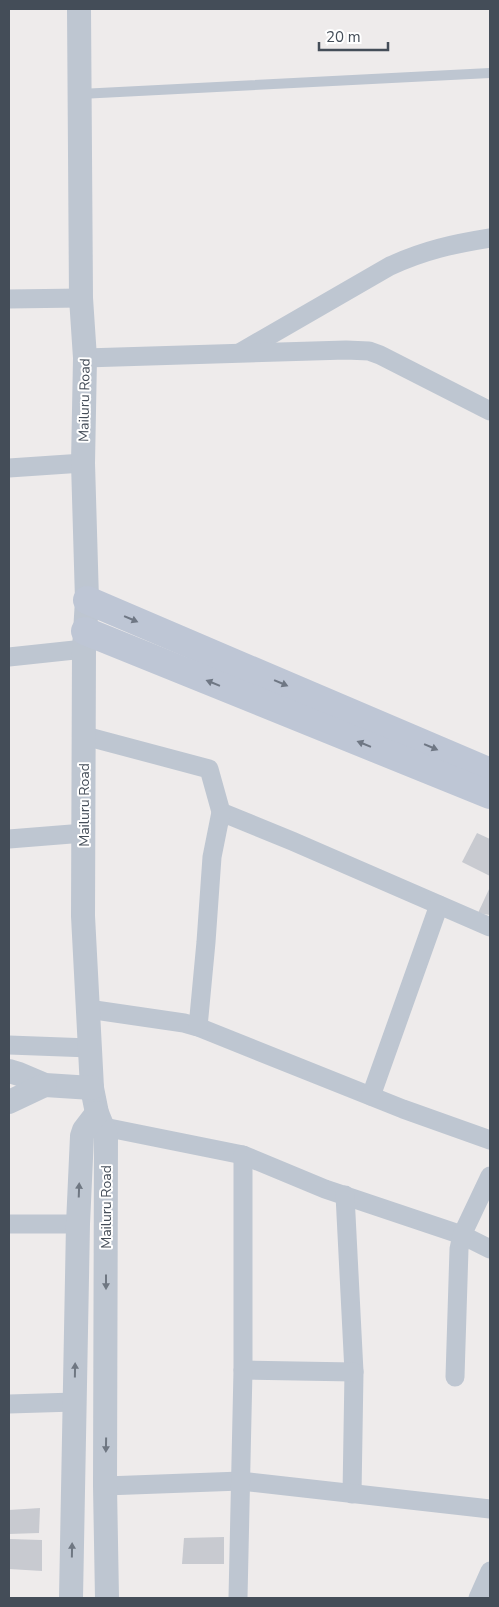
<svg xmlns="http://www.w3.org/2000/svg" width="499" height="1607" viewBox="0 0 499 1607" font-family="'Nunito Sans',sans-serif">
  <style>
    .building { fill: #c8cad0 }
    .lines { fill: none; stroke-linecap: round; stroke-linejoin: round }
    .service { stroke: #bec6d1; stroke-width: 10 }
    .minor { stroke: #bec6d1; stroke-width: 19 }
    .tertiary { stroke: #bec6d1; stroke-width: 24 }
    .secondary { stroke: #bec6d5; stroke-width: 28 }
    .oneway { fill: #6f7784 }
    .oneway2 { fill: #6f7782 }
    .labels { text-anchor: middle; stroke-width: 4; stroke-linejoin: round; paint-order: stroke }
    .street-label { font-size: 14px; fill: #444d58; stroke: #fff }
  </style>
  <rect width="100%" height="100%" fill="#eeebeb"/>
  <g class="building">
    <path d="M477 833 490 839V876L462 862Z"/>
    <path d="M490 887V915L478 913Z"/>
    <path d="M40 1508 39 1533 9 1534V1510Z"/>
    <path d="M224 1537V1564H182L184 1538Z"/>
    <path d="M9 1539 42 1540V1571L9 1569Z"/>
  </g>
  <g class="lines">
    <path class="service" d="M80 94 490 73"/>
    <g class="minor">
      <path d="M9 299 81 298"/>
      <path d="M241 352 390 266C425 250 453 244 490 238"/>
      <path d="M85 358 346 350 369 351 380 355 490 411"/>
      <path d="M9 468 83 463"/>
      <path d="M9 657 84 649"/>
      <path d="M85 736 209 769 221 812 292 841 490 927"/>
      <path d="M9 839 84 833"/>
      <path d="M88 1009 184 1023 198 1027 403 1109 490 1140"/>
      <path d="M198 1027 206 942 212 857 221 812"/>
      <path d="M9 1045 90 1048"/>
      <path d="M371 1096 439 905"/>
      <path d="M92 1127H104L243 1155 325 1189 462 1235 490 1249"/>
      <path d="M345 1195 354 1372 352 1494"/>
      <path d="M9 1224H78"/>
      <path d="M243 1370 354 1372"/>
      <path d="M455 1377 459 1249 462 1235 490 1176"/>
      <path d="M9 1404 75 1402"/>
      <path d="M105 1486 241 1481 490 1509"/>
      <path d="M238 1598 243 1370V1155"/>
      <path d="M478 1598 490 1571"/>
    </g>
    <g class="tertiary">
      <path d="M79 9 81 298 85 358 83 463 87 600 84 649 83 916 92 1088 97 1113 106 1135 105 1486 107 1598"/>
      <path d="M9 1071 19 1074 45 1085 92 1088"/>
      <path d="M9 1102 45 1085"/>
      <path d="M71 1598 78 1224 82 1136 84 1130 97 1113"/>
    </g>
    <g class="secondary">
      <path d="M87 600 490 772"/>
      <path d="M85 631 490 795"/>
    </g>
  </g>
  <defs><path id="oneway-solid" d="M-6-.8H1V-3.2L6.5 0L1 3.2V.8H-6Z" transform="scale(1.25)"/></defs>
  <g class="oneway">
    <use href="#oneway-solid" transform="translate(131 619) rotate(23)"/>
    <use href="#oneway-solid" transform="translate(213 683) rotate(-158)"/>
    <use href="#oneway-solid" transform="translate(281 683) rotate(23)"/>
    <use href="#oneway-solid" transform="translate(364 744) rotate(-158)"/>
    <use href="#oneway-solid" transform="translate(431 747) rotate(23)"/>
  </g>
  <g class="oneway2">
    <use href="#oneway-solid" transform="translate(79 1190) rotate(-88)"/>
    <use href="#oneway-solid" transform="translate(106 1282) rotate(90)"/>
    <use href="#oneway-solid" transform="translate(75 1370) rotate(-89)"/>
    <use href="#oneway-solid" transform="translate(106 1445) rotate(91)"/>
    <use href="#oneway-solid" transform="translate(72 1550) rotate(-89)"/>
  </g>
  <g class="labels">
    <g class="street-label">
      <text transform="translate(84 400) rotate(-89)" y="5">Mailuru Road</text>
      <text transform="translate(84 805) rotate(-90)" y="5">Mailuru Road</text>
      <text transform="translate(106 1207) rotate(-90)" y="5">Mailuru Road</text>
    </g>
  </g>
  <rect width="499" height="1607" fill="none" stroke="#444d58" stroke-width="20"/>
  <path d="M319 42v8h69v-8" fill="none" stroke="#444d58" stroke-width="2.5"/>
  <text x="326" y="42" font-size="15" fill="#444d58" stroke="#ffffff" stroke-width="4" paint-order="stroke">20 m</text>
</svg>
